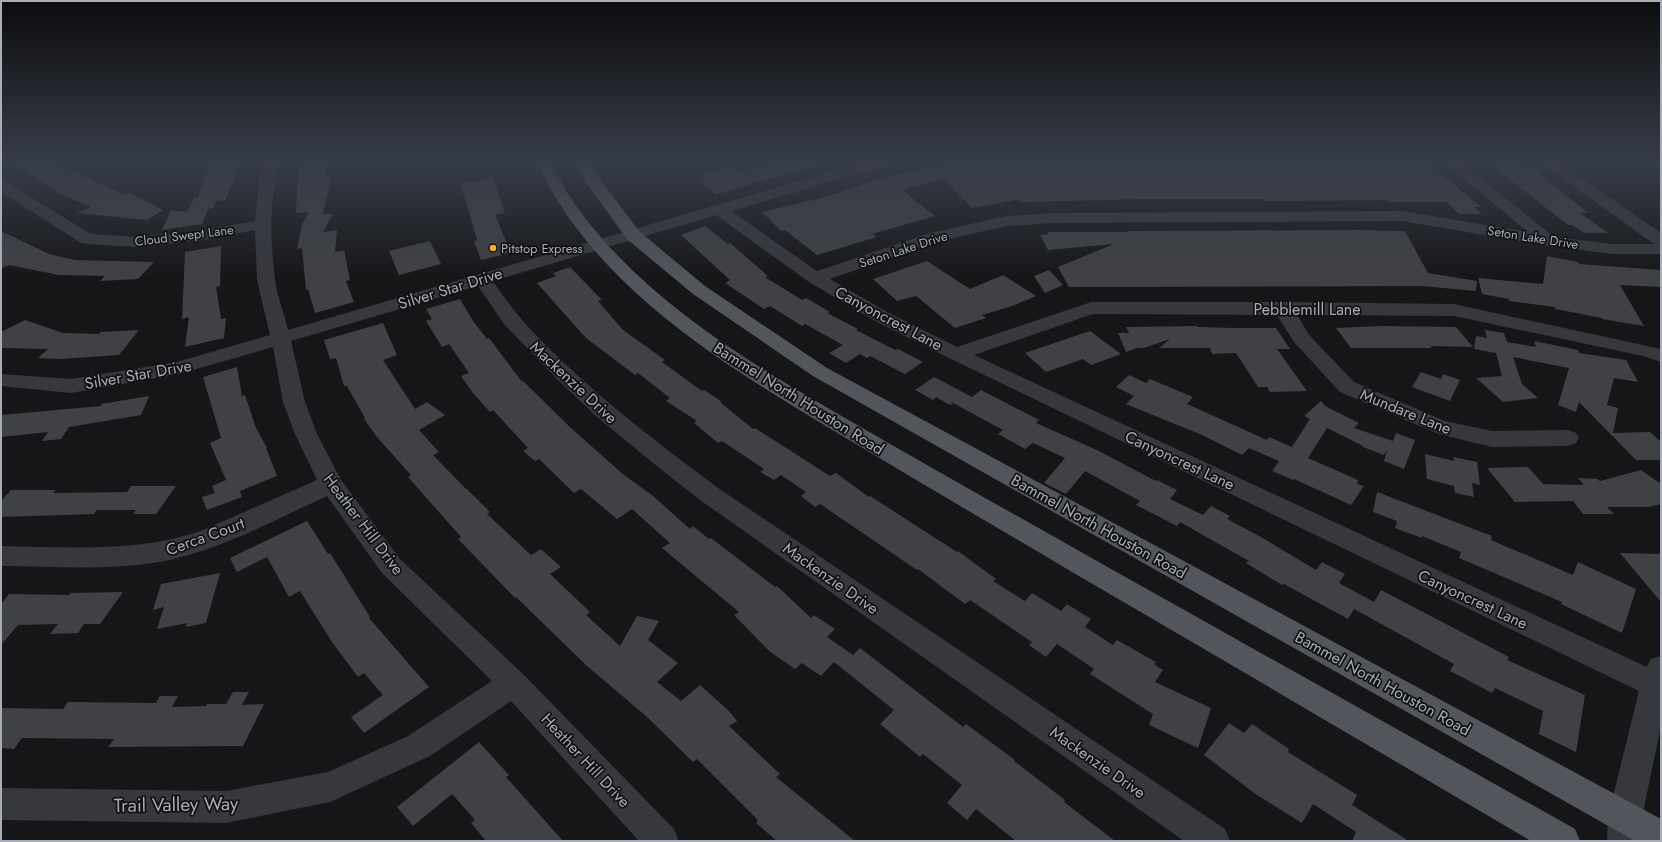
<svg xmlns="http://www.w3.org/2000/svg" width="1662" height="842" viewBox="0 0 1662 842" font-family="Jost,sans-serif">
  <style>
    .building { fill: #404145 }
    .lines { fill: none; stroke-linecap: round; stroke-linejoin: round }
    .minor { fill: #37383d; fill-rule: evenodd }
    .major { fill: #53555c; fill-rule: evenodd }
    .poi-dot { fill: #f2b134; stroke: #111113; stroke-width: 1.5 }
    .labels { text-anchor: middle; stroke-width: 3.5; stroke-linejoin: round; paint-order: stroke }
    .far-street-label { font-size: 13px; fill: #a8adb8; stroke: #111113 }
    .far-poi-label { font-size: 13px; fill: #a8adb8; stroke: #111113; text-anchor: start }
    .street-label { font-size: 16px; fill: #a8adb8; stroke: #111113 }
    .near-street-label { font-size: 19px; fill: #a8adb8; stroke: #111113 }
  </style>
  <rect width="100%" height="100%" fill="#161618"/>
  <g class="building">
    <path d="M9 161H49L125 195 130 193 163 210 147 220 77 213 91 207 57 192Z"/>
    <path d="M210 161H242L225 200 216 201 213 208 208 209 202 224 162 230 171 210 187 212 194 198H198Z"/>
    <path d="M302 161H326V181L328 177 331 178 323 214H333L323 232 337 230 335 252 344 250 350 280 346 281 354 302 315 313 308 289 306 290 302 248 297 249 302 224 309 212 296 213 298 172Z"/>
    <path d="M784 161H819V165L716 194 699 180 705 178 701 175 730 167 737 172Z"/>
    <path d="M970 161H1128L1129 164H1166L1164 161 1427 162 1481 207H1474L1482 214H1459L1447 202H1390L1388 200 1265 201 1264 199H1144L1021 202 1020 199 972 208 943 178 902 190 935 216 872 234 877 237 817 255 785 230 781 231 762 212 825 197 892 175 924 170 922 168Z"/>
    <path d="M1487 161H1512L1520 167H1531L1588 213H1580L1608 233H1584L1572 225H1568L1518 186Z"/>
    <path d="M493 178 505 213 495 215 511 253 481 260 474 241 477 240 461 184Z"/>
    <path d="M705 226 728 244 730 243 768 276 765 277 802 300 806 298 830 312 827 313 858 329 856 330 895 350 898 349 923 362 905 374 870 356 867 358 860 354 846 363 829 353 843 345 805 324 802 326 770 306 764 309 725 283 730 280 681 235Z"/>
    <path d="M1358 230 1405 231 1428 273 1477 281 1476 291 1422 286 1069 287 1058 267 1114 244 1048 250 1040 235 1049 234 1048 232H1128L1127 231Z"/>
    <path d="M1 231 49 254 75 260 154 262 138 279 100 281 105 276 59 275 9 265 1 268Z"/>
    <path d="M430 241 441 264 399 275 389 251Z"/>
    <path d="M221 246 220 286 216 287 221 319 226 318 224 338 185 347 189 317 182 319 185 252Z"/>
    <path d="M1547 256 1578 262 1579 264 1661 270V287L1620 285 1644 326 1602 319V318L1555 309V307L1509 301V299L1482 294 1478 278 1543 284Z"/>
    <path d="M927 261 970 289 1003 275 1036 296 1012 306 982 315 986 318 955 328 916 296 897 301 873 279Z"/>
    <path d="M570 267 602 300 598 301 623 330 665 360 662 362 702 391 704 390 721 401 720 402 753 429 755 428 830 476 836 473 869 497 870 496 957 552 958 551 996 579 993 581 1025 601 1032 593 1061 611 1067 604 1091 619 1085 627 1113 645 1117 640 1156 662 1154 664 1163 670 1155 682 1211 708 1198 748 1149 725 1153 714 1090 674 1094 669 1057 644 1046 657 1029 645 1032 642 970 600 965 604 918 569 917 570 820 504 815 507 801 496 806 492 781 475 774 480 760 472 764 469 722 441 718 443 694 423 697 421 666 401 670 398 638 373 635 375 586 338 537 283 556 276 553 273Z"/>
    <path d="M1049 270 1063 285 1045 293 1034 276Z"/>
    <path d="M460 299 473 321 487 339 489 338 522 382 523 381 572 429 624 475 652 495 690 529 693 526 709 539 711 538 775 587 777 586 811 618 814 615 835 629 827 637 853 655 860 648 963 727 966 724 1015 760 1014 761 1065 800 1064 802 1115 841H1016L976 809 967 820 947 803 962 785 923 754 920 757 880 724 894 710 834 662 821 676 802 663 795 669 769 651 734 615 739 612 662 548 670 543 632 509 617 519 581 489 574 493 539 459 535 461 523 451 528 448 493 410 490 412 473 393 461 376 469 373 449 344 442 347 426 321 432 319 426 309Z"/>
    <path d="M25 320 63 333 99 334 100 332 139 330 119 355 60 359 38 358 48 349 1 348V332Z"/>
    <path d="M383 323 397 355 383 360 415 409 427 402 445 415 419 430 439 452 433 455 466 489H467L490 512 487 514 531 555 541 549 561 567 550 574 590 612 586 615 620 646 637 616 659 621 648 640 678 663 657 682 681 701 700 685 729 711 737 721 729 726 780 774 776 777 855 841H777L756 823 758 820 697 759 693 762 646 716 587 666 516 597 515 598 458 539 461 537 408 477 411 475 377 437 364 419 365 418 347 386H344L336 358 330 359 324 340Z"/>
    <path d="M1197 326 1198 327 1233 328H1276L1290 349H1277L1307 391 1270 392 1267 387H1258L1236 353 1212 354 1210 348H1159L1170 339 1144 348H1137L1126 352 1118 333H1129L1126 327Z"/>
    <path d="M1380 326 1456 327 1473 347 1430 346 1432 348H1351L1336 328Z"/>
    <path d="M1485 330 1504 333 1507 342 1536 347 1534 341 1578 350 1579 353 1626 360 1638 382 1614 378 1607 405 1618 408 1613 433 1650 432 1661 442V460H1636L1579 402 1576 412 1558 405 1569 368 1513 357 1522 384 1538 398 1503 402 1476 378 1502 376 1496 353 1474 349 1476 336 1487 338Z"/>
    <path d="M1090 331 1121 354 1091 365 1083 359 1046 372 1025 353Z"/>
    <path d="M237 367 242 396 245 395 256 428 267 448H266L277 476 240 491 242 497 207 510 202 497 215 493 212 486 226 480 210 443 221 438 203 377Z"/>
    <path d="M1421 372 1441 379 1443 374 1460 380 1450 401 1412 387Z"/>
    <path d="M1129 375 1146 383 1150 379 1193 397 1187 404 1267 440 1269 437 1292 447 1310 419 1304 416 1321 401 1325 406 1359 423 1354 428 1393 441 1396 433 1415 440 1404 469 1384 461 1387 450 1384 455 1363 447V446L1327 428 1308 458 1358 480 1357 484 1364 486 1351 505 1294 479 1293 480 1272 471 1279 461 1249 448 1242 455 1202 435 1126 404 1134 396 1116 387Z"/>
    <path d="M934 377 972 397 981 390 1039 420 1036 423 1097 450 1156 481 1157 480 1177 490 1170 499 1203 515 1211 506 1230 516 1227 519 1261 537 1316 570 1322 562 1345 574 1339 583 1374 602 1381 590 1509 657 1507 660 1585 695 1576 752 1539 734 1543 711 1495 688 1492 693 1450 671 1454 664 1354 609 1348 619 1284 584 1282 585 1246 563 1249 561 1180 522 1177 526 1136 505 1140 501 1085 471 1066 494 1044 483 1065 458 1033 443 1025 449 998 434 1003 430 953 403 950 405 936 397 933 400 915 390Z"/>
    <path d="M149 396 141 415 69 427 61 439 42 441 48 432 1 437V415L101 406V404Z"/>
    <path d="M1425 454 1454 461 1453 457 1477 462 1480 485 1472 483 1474 497 1455 493 1454 486 1427 479Z"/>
    <path d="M1528 467 1543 484 1584 485 1578 478 1597 479 1600 481 1641 470 1661 484V504L1649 507H1607L1614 514H1583L1573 501 1515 502 1487 468Z"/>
    <path d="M131 486H176L156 514H133L136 510H97L94 514 1 517V501L11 490H56L53 493 127 492Z"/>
    <path d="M1377 492 1492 536 1491 540 1573 575 1578 562 1636 589 1622 633 1561 604 1562 602 1459 558 1461 552 1422 536V538L1395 528 1397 521 1373 512Z"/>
    <path d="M307 521 328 554 330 553 370 617 369 618 429 687 364 733 351 717 383 695 364 673 358 677 332 642 300 591 289 597 267 557 237 572 230 558Z"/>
    <path d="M1620 553 1661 554V602L1640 577Z"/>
    <path d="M220 573 206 623 186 627 187 623 157 629 164 607 153 610 161 584Z"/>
    <path d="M123 592 100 624H84L78 633 50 634 58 624 18 625 1 645V604L9 594 69 595 70 593Z"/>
    <path d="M233 692H249L242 705 264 704 243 746 108 747 114 739 22 738 14 749 1 748V708L63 709 68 702 156 703 160 696H178L172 707 206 706 207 704H226Z"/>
    <path d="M1229 723 1244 733 1252 724 1289 749 1288 752 1357 795 1352 805 1409 841H1352L1356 832 1313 804 1302 823 1257 795 1204 755Z"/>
    <path d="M479 742 509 775 506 777 563 841H486L471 823 475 820 452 794 413 826 397 807Z"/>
  </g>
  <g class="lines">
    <path class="minor" d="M266 161H280C269 198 270 241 275 279 277 296 284 313 288 330L840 169 875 161H901L899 164 849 176 731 211 817 271 927 234 1006 216 1054 213 1402 211 1528 232 1443 161H1459L1554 237 1613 244H1654L1543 164 1541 161H1557L1661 233V254H1613L1549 246 1402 221 1054 223 1006 226 932 243 830 279 889 313 957 347 1091 302H1283L1454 304 1661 349V362L1643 356 1454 316 1297 315 1309 335 1354 382 1445 421 1492 431 1568 430 1576 433 1579 438 1576 443 1568 446 1492 447 1439 434 1340 392 1294 342 1277 315 1093 314 974 355 1647 667 1651 659 1661 656V726L1642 817 1641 841H1607L1608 817 1639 691 949 358 875 321 809 282 716 215 493 281C512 311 535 335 560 359 609 406 663 447 718 488L1225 829 1230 841H1184L700 500 658 467 596 416 557 379 504 324 478 286 291 341 305 402 317 434 341 480 400 559 523 674 674 829 679 841H639L511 701 430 756 330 802 226 823 1 820V788L226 791 328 772 408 736 492 681 382 573 327 496C281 517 233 543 185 556 126 573 61 566 1 566V546C68 547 137 553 201 531L317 480 295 434 283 402 273 347 179 374 71 393 1 386V374L71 379 177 362 270 335 257 280 255 230 204 240 137 247 87 244 81 243 1 192V180L6 182 91 234 137 237 204 230 255 221 259 179Z"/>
    <g class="major">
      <path d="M536 161H550C556 172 561 183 568 194 638 300 758 368 866 430 940 473 1014 514 1088 556 1250 647 1413 738 1575 829L1580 841H1531C1378 751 1225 661 1072 572 1000 529 927 487 856 444 736 372 597 293 536 161Z"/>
      <path d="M574 161H588L602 182 639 231 705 286 827 368 1661 819V841H1635L813 376 693 294 627 239 587 184Z"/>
    </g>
  </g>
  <linearGradient id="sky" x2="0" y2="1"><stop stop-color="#0c0c0d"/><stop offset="0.58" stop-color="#363c48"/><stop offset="1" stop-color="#363c48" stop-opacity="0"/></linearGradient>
  <rect width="1662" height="279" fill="url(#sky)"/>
  <circle class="poi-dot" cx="493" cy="248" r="4"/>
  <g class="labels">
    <g class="far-street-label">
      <text transform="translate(184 235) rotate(-7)" y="5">Cloud Swept Lane</text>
      <text transform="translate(1533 237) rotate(9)" y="5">Seton Lake Drive</text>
      <text transform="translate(903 249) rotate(-18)" y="5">Seton Lake Drive</text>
    </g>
    <g class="far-poi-label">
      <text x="501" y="253">Pitstop Express</text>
    </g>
    <g class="street-label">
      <text transform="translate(450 288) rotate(-17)" y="6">Silver Star Drive</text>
      <text x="1307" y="315">Pebblemill Lane</text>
      <text transform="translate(889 318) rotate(28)" y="6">Canyoncrest Lane</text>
      <text transform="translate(138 374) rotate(-10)" y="6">Silver Star Drive</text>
      <text transform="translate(574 382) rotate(43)" y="6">Mackenzie Drive</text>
      <text transform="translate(799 398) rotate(32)" y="6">Bammel North Houston Road</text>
      <text transform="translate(1406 411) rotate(22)" y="6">Mundare Lane</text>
      <text transform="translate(1180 460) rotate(25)" y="6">Canyoncrest Lane</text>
      <text transform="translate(364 524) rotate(53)" y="6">Heather Hill Drive</text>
      <text transform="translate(1099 526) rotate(29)" y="6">Bammel North Houston Road</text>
      <text transform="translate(205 536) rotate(-20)" y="6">Cerca Court</text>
      <text transform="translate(831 578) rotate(35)" y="6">Mackenzie Drive</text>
      <text transform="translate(1473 599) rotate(25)" y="6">Canyoncrest Lane</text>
      <text transform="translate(1383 683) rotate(29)" y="6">Bammel North Houston Road</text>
      <text transform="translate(586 760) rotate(47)" y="6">Heather Hill Drive</text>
      <text transform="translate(1098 762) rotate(35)" y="6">Mackenzie Drive</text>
    </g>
    <g class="near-street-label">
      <text transform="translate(176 804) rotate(-1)" y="7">Trail Valley Way</text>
    </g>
  </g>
  <rect width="1662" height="842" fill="none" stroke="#a8adb8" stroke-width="4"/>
</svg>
